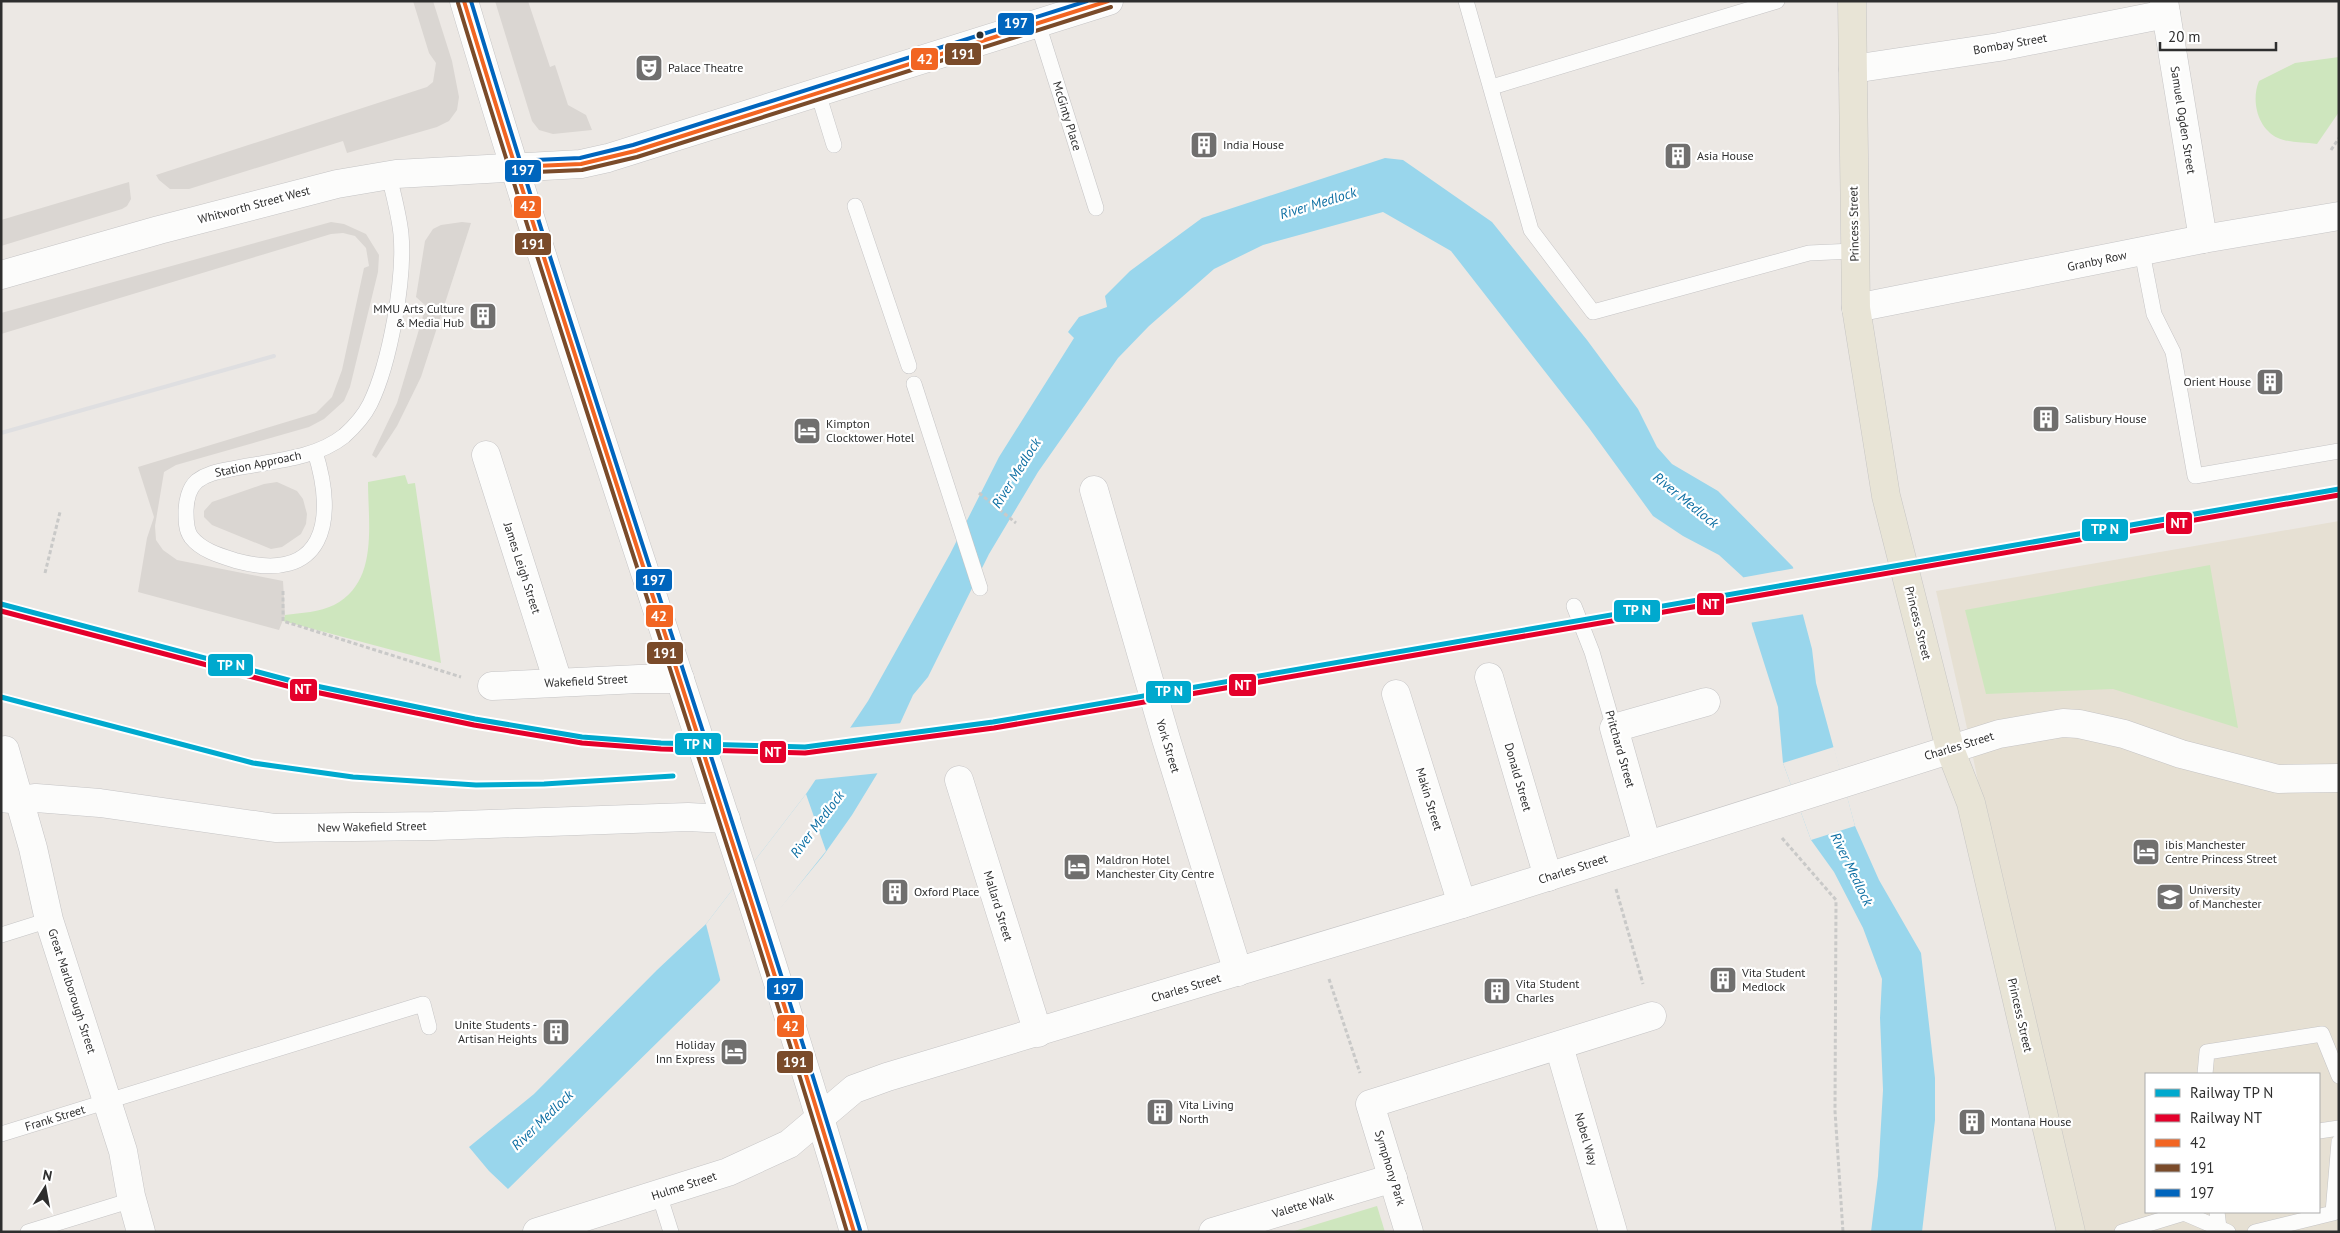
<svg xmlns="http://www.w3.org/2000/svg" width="2340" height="1233" viewBox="0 0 2340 1233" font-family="'PT Sans',sans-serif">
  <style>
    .education { fill: #e6e0d3; fill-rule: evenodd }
    .green { fill: #cee6be }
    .plaza { fill: #dad6d2 }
    .water { fill: #99d6ec }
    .pier { fill: #ece8e4 }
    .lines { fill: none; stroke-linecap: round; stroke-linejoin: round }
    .lane-casing { stroke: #c5c4c5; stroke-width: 16 }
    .street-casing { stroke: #c5c4c5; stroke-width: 29 }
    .secondary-casing { stroke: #c5c4c5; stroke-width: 29 }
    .primary-casing { stroke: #c6c5c4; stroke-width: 29 }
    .path { stroke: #c9c9c8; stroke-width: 3; stroke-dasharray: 4 2.5; stroke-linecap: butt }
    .lane { stroke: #fcfcfb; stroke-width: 15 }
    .street { stroke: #fcfcfb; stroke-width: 28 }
    .secondary { stroke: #fcfcfb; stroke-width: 28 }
    .primary { stroke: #e8e4d6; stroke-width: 28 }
    .rail { stroke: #dfdfe1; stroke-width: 4 }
    .bus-1-casing { stroke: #fff; stroke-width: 8 }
    .bus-2-casing { stroke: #fff; stroke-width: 8 }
    .bus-3-casing { stroke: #fff; stroke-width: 8 }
    .bus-1 { stroke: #f26522; stroke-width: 4 }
    .bus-2 { stroke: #7a4b2a; stroke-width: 4 }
    .bus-3 { stroke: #0065bd; stroke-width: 4 }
    .rail-1-casing { stroke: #fff; stroke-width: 9 }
    .rail-2-casing { stroke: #fff; stroke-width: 9 }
    .rail-1 { stroke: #00a9ce; stroke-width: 5 }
    .rail-2 { stroke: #e4002b; stroke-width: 5 }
    .bus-dot { fill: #2e2e2e; stroke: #fff; stroke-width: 2 }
    .labels { text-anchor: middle; stroke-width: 4.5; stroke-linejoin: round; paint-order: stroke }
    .street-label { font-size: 12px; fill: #2e2e2e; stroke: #fff }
    .poi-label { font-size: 12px; fill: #2e2e2e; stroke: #fff; text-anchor: start }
    .water-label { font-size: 14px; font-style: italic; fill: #0d6fa3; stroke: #fff }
    .line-badge { stroke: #fff; stroke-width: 2 }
    .badge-label { font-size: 14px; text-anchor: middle; font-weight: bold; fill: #fff }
  </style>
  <rect width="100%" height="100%" fill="#ece8e4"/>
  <path class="education" d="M2339 521V1232H2072L1965 719 1936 591ZM2146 1074H2319V1212H2146Z"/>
  <g class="green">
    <path d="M2339 57V112L2317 144C2304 142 2289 143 2278 138 2257 128 2251 100 2259 81L2295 63Z"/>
    <path d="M405 475 408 484 415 483 441 663 283 621 285 615C301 613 320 612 334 605 379 582 368 524 368 482Z"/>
    <path d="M2210 565 2238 728 2113 689 1986 694 1965 610Z"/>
    <path d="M1377 1206 1385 1232H1291Z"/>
  </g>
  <g class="plaza">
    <path d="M413 1H433L452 61 459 97 457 110 449 121 437 127 347 153 343 141 189 189H170L159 180 156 175 427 87 433 82 436 63 429 53Z"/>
    <path d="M495 1H528L550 67 555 65 568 105 586 115 592 130 553 134 539 130 532 121Z"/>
    <path d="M129 182 131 199 127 206 122 209 1 246V220Z"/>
    <path d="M331 222 344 224 366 234 379 255 378 272 350 387 344 401 324 419 309 427 176 465 164 472 155 526 156 540 163 550 177 560 283 581 285 615 279 630 138 592 147 538 154 517 138 467 316 413 332 397 342 370 364 268 369 266 366 248 355 236 343 233 331 234 1 334V313Z"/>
    <path d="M462 222 471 223 421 377 397 426 376 458 372 455 397 403 426 306 416 297 425 241 433 229 441 225Z"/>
    <path d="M277 482 297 491 303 499 307 514 306 524 301 534 282 547 271 549 212 525 204 517V511L212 502 264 484Z"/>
  </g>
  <path class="water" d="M1385 158 1403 160 1492 222 1587 340 1638 409 1657 447 1672 464 1718 491 1793 567 1803 615 1812 649 1816 683 1855 826 1879 880 1921 953 1935 1078V1120L1922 1232H1871L1878 1176 1883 1090 1880 1018 1882 979 1863 928 1834 872 1811 840 1783 763 1778 707 1752 625 1743 577 1719 555 1683 536 1653 516 1589 428 1451 251 1383 212 1263 245 1214 269 1149 326 1118 358 1038 472 989 554 928 677 913 695 877 774 852 815 823 856 718 983 508 1189 489 1171 469 1147 534 1094 657 970 706 924 806 794 868 701 950 554 999 457 1074 338 1068 332 1079 317 1107 307 1105 296 1130 271 1202 218Z"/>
  <g class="pier">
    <path d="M1796 568 1805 614 1749 623 1740 578Z"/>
    <path d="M903 723 880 773 812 780 846 728Z"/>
    <path d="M1834 747 1855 826 1811 840 1783 763Z"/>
    <path d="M806 794 826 851 721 983 706 924Z"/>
  </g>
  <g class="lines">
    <defs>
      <g id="lane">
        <path d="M1466 1 1531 230 1593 312 1809 253 1854 251"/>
        <path d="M1038 24 1096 208"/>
        <path d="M1492 87 1777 1"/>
        <path d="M818 93 834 145"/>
        <path d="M855 206 909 366"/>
        <path d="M2142 252 2154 314 2173 352 2195 476 2339 451"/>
        <path d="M914 384 980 588"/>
        <path d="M315 452C337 521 324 584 237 561 221 556 202 551 191 537 186 530 186 521 186 512 186 501 189 488 197 481 209 472 223 471 236 468 272 461 315 459 344 436 354 427 364 416 370 404 390 363 405 279 401 234 399 214 393 194 389 175"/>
        <path d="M1574 606 1592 652 1614 728"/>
        <path d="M1 935 49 920"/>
        <path d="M2205 1074 2207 1052 2322 1034 2339 1076"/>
        <path d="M2319 1131 2339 1128"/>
        <path d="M1 1134 423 1004 429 1027"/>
        <path d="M659 1194 671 1232"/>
        <path d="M2217 1212 2219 1228"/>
        <path d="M28 1232 132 1200"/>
        <path d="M2122 1232 2184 1213 2228 1232"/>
        <path d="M2255 1232 2333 1213 2339 1142"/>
      </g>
      <g id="street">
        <path d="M2164 1 2203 239"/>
        <path d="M1853 69 1999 47 2166 14"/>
        <path d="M1856 308 2203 239 2339 216"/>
        <path d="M486 455 558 682"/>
        <path d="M1094 490 1166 739 1238 972"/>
        <path d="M1489 677 1548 877"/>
        <path d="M492 686 639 679H680"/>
        <path d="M1396 694 1462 904"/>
        <path d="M5 750 33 848 49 920 123 1151 131 1196 141 1232"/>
        <path d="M959 780 1038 1033"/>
        <path d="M1 798 20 800 36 798 100 803 275 828 434 826 688 817 726 819"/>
        <path d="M1647 845 1614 728 1706 702"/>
        <path d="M1559 1046 1613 1232"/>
        <path d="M537 1232 728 1172 789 1144 854 1089 887 1077 1462 904 1999 734 2063 723 2079 724 2124 734 2181 754 2278 779 2339 778"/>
        <path d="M1213 1232 1393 1178"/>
        <path d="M1409 1232 1370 1104 1652 1016"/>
      </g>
      <g id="secondary">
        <path d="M464 1C586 414 733 819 854 1232"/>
        <path d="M1 275 159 230 337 184 396 174 581 164 608 158 1109 1"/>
      </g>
      <path id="primary" d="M1852 1 1856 308 1886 496 1950 749 1971 803 2071 1232"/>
    </defs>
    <use href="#lane" class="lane-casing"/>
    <use href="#street" class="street-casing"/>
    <use href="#secondary" class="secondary-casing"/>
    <use href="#primary" class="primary-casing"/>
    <g class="path">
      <path d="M2331 150 2339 138"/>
      <path d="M979 493 1016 523"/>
      <path d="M45 573 60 512"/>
      <path d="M283 591V621L461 677"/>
      <path d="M1782 838 1836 900 1835 1111 1843 1232"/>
      <path d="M1616 889 1643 984"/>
      <path d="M1329 979 1360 1073"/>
    </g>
    <use href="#lane" class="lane"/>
    <use href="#street" class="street"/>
    <use href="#secondary" class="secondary"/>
    <use href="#primary" class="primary"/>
    <path class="rail" d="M1 433 274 356"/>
    <defs>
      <g id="bus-1">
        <path d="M464 1C589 413 730 820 854 1232"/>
        <path d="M513 167 581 164 635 151 1108 1"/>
      </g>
      <g id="bus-2">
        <path d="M458 3C583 414 724 820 847 1232"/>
        <path d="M513 173 582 170 637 157 1111 7"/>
      </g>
      <g id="bus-3">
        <path d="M471 1C595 413 736 819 860 1230"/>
        <path d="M513 161 580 158 633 145 1087 1"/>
      </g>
    </defs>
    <use href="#bus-1" class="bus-1-casing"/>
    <use href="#bus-2" class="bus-2-casing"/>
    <use href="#bus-3" class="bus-3-casing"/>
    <use href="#bus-1" class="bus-1"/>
    <use href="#bus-2" class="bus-2"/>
    <use href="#bus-3" class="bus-3"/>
    <defs>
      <g id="rail-1">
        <path d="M1 604 292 681 475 719 582 737 661 743 805 747 993 722 2339 489"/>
        <path d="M1 697 253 763 353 777 476 785 544 784 673 776"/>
      </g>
      <path id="rail-2" d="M1 611 291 687 474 725 582 743 661 749 805 753 994 728 2339 495"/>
    </defs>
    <use href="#rail-1" class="rail-1-casing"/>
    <use href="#rail-2" class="rail-2-casing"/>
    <use href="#rail-1" class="rail-1"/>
    <use href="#rail-2" class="rail-2"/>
  </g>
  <defs>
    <symbol id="theatre-square" viewBox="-11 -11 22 22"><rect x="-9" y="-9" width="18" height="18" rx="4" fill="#706f6e" stroke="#fff"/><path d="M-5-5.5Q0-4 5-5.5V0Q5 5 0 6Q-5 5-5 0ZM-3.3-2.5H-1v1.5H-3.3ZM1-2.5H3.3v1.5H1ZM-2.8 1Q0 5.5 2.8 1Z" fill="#fff"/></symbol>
    <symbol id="building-square" viewBox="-11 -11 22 22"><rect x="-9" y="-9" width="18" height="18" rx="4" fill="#706f6e" stroke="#fff"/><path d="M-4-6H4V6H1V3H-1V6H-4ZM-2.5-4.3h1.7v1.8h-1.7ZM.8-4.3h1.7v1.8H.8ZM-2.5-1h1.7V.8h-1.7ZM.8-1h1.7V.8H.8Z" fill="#fff"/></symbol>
    <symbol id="hotel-square" viewBox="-11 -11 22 22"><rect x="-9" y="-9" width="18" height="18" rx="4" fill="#706f6e" stroke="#fff"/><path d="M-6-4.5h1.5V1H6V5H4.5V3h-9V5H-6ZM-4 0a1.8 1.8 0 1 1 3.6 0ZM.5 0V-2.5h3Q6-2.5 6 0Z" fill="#fff"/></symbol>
    <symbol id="university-square" viewBox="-11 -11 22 22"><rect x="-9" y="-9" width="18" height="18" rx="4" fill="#706f6e" stroke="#fff"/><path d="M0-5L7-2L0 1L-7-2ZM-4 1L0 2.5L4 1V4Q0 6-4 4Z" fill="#fff"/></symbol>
  </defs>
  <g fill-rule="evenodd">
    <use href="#theatre-square" x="633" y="52" width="32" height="32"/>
    <use href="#building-square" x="1188" y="129" width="32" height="32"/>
    <use href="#building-square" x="1662" y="140" width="32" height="32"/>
    <use href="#building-square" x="467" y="300" width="32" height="32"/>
    <use href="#building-square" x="2254" y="366" width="32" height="32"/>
    <use href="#building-square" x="2030" y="403" width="32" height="32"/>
    <use href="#hotel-square" x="791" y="415" width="32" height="32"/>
    <use href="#hotel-square" x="2130" y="836" width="32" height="32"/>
    <use href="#hotel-square" x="1061" y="851" width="32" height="32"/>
    <use href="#building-square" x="879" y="876" width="32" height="32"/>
    <use href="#university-square" x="2154" y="881" width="32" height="32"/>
    <use href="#building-square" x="1707" y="964" width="32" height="32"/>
    <use href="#building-square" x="1481" y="975" width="32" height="32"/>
    <use href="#building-square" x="540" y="1016" width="32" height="32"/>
    <use href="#hotel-square" x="718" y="1036" width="32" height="32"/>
    <use href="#building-square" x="1144" y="1096" width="32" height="32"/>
    <use href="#building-square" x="1956" y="1106" width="32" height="32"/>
  </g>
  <circle class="bus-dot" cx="980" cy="35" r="4.5"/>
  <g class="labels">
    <g class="street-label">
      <text transform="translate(2010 44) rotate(-10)" y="4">Bombay Street</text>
      <text transform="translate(1067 116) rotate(73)" y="4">McGinty Place</text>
      <text transform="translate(2183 120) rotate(81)" y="4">Samuel Ogden Street</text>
      <text transform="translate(254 205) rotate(-15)" y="4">Whitworth Street West</text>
      <text transform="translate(1854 224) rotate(-91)" y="4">Princess Street</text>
      <text transform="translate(2097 261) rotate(-12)" y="4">Granby Row</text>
      <text transform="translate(258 464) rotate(-12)" y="4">Station Approach</text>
      <text transform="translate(522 568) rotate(72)" y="4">James Leigh Street</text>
      <text transform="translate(1918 623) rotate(76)" y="4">Princess Street</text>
      <text transform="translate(586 681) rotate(-3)" y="4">Wakefield Street</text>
      <text transform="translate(1168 746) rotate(73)" y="4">York Street</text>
      <text transform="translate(1959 746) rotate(-17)" y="4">Charles Street</text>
      <text transform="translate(1620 749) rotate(74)" y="4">Pritchard Street</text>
      <text transform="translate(1518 777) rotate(74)" y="4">Donald Street</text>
      <text transform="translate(1429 799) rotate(73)" y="4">Makin Street</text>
      <text transform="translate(372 827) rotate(-1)" y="4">New Wakefield Street</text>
      <text transform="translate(1573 869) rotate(-18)" y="4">Charles Street</text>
      <text transform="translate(998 906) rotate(73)" y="4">Mallard Street</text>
      <text transform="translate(1186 988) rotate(-17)" y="4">Charles Street</text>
      <text transform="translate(72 991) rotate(72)" y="4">Great Marlborough Street</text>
      <text transform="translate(2020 1015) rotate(77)" y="4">Princess Street</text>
      <text transform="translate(55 1118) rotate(-17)" y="4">Frank Street</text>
      <text transform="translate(1586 1139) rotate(74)" y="4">Nobel Way</text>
      <text transform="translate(1390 1168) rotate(73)" y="4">Symphony Park</text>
      <text transform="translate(684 1186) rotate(-18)" y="4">Hulme Street</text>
      <text transform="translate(1303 1205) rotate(-17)" y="4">Valette Walk</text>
    </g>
    <g class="poi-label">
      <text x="668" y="72">Palace Theatre</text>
      <text x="1223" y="149">India House</text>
      <text x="1697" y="160">Asia House</text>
      <text x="464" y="313" text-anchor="end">MMU Arts Culture<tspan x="464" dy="14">&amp; Media Hub</tspan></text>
      <text x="2251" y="386" text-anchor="end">Orient House</text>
      <text x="2065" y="423">Salisbury House</text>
      <text x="826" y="428">Kimpton<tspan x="826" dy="14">Clocktower Hotel</tspan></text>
      <text x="2165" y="849">ibis Manchester<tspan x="2165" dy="14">Centre Princess Street</tspan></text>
      <text x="1096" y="864">Maldron Hotel<tspan x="1096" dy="14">Manchester City Centre</tspan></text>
      <text x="2189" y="894">University<tspan x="2189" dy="14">of Manchester</tspan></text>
      <text x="914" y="896">Oxford Place</text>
      <text x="1742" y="977">Vita Student<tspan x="1742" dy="14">Medlock</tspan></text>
      <text x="1516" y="988">Vita Student<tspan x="1516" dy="14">Charles</tspan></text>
      <text x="537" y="1029" text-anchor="end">Unite Students -<tspan x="537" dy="14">Artisan Heights</tspan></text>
      <text x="715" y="1049" text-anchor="end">Holiday<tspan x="715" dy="14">Inn Express</tspan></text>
      <text x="1179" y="1109">Vita Living<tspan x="1179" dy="14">North</tspan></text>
      <text x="1991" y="1126">Montana House</text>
    </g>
    <g class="water-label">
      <text transform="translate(1318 203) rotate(-17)" y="5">River Medlock</text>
      <text transform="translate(1016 473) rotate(-58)" y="5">River Medlock</text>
      <text transform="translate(1686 500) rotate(39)" y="5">River Medlock</text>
      <text transform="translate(817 824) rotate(-53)" y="5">River Medlock</text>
      <text transform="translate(1852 869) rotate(64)" y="5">River Medlock</text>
      <text transform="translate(542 1120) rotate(-44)" y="5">River Medlock</text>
    </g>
  </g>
  <g class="line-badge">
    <rect x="997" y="12" width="38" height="24" rx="5" fill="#0065bd"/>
    <rect x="944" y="42" width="38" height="24" rx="5" fill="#7a4b2a"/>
    <rect x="910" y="47" width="29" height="24" rx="5" fill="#f26522"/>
    <rect x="504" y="159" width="38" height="24" rx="5" fill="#0065bd"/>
    <rect x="513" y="195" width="29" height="24" rx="5" fill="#f26522"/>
    <rect x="514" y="232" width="38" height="24" rx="5" fill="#7a4b2a"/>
    <rect x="2165" y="511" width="28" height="24" rx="5" fill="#e4002b"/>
    <rect x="2081" y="518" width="48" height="24" rx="5" fill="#00a9ce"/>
    <rect x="635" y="568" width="38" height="24" rx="5" fill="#0065bd"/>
    <rect x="1696" y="592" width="29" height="24" rx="5" fill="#e4002b"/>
    <rect x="1613" y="599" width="48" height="24" rx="5" fill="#00a9ce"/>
    <rect x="645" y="604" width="29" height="24" rx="5" fill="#f26522"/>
    <rect x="646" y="641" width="38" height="24" rx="5" fill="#7a4b2a"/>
    <rect x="207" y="653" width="47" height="24" rx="5" fill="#00a9ce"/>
    <rect x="1228" y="673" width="29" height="24" rx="5" fill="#e4002b"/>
    <rect x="289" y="678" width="29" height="24" rx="5" fill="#e4002b"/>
    <rect x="1145" y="680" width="47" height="24" rx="5" fill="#00a9ce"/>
    <rect x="674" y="732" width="48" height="24" rx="5" fill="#00a9ce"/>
    <rect x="759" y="740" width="28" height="24" rx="5" fill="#e4002b"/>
    <rect x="766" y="977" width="38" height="24" rx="5" fill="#0065bd"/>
    <rect x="776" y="1014" width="29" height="24" rx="5" fill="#f26522"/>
    <rect x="776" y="1050" width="38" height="24" rx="5" fill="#7a4b2a"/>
  </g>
  <g class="badge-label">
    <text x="1016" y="28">197</text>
    <text x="963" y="59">191</text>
    <text x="925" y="64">42</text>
    <text x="523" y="175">197</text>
    <text x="528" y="211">42</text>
    <text x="533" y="249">191</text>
    <text x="2179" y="528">NT</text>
    <text x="2105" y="534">TP N</text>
    <text x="654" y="585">197</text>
    <text x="1711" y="609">NT</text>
    <text x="1637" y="615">TP N</text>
    <text x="659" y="621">42</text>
    <text x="665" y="658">191</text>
    <text x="231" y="670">TP N</text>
    <text x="1243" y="690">NT</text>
    <text x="303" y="694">NT</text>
    <text x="1169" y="696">TP N</text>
    <text x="698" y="749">TP N</text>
    <text x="773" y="757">NT</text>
    <text x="785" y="994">197</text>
    <text x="791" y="1031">42</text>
    <text x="795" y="1067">191</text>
  </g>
  <rect width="2340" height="1233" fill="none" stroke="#2e2e2e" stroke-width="5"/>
  <rect x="2145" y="1073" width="175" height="140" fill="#ffffff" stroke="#ababab"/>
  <rect x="2155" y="1089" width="25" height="8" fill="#00a9ce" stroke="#ababab"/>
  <text x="2190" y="1098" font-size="15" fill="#2e2e2e">Railway TP N</text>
  <rect x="2155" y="1114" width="25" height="8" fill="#e4002b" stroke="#ababab"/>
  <text x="2190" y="1123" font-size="15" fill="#2e2e2e">Railway NT</text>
  <rect x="2155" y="1139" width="25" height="8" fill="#f26522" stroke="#ababab"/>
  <text x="2190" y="1148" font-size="15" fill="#2e2e2e">42</text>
  <rect x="2155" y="1164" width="25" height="8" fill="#7a4b2a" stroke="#ababab"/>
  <text x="2190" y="1173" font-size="15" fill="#2e2e2e">191</text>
  <rect x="2155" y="1189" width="25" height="8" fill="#0065bd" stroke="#ababab"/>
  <text x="2190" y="1198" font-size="15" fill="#2e2e2e">197</text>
  <g transform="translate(45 1188) rotate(11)" stroke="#ffffff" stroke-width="4" paint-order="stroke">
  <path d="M0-4L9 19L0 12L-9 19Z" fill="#2e2e2e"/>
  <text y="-8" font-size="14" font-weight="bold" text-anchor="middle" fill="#2e2e2e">N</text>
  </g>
  <path d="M2160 42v8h116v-8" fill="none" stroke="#2e2e2e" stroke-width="2.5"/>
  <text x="2168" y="42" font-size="15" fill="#2e2e2e" stroke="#ffffff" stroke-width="4" paint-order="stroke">20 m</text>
</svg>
